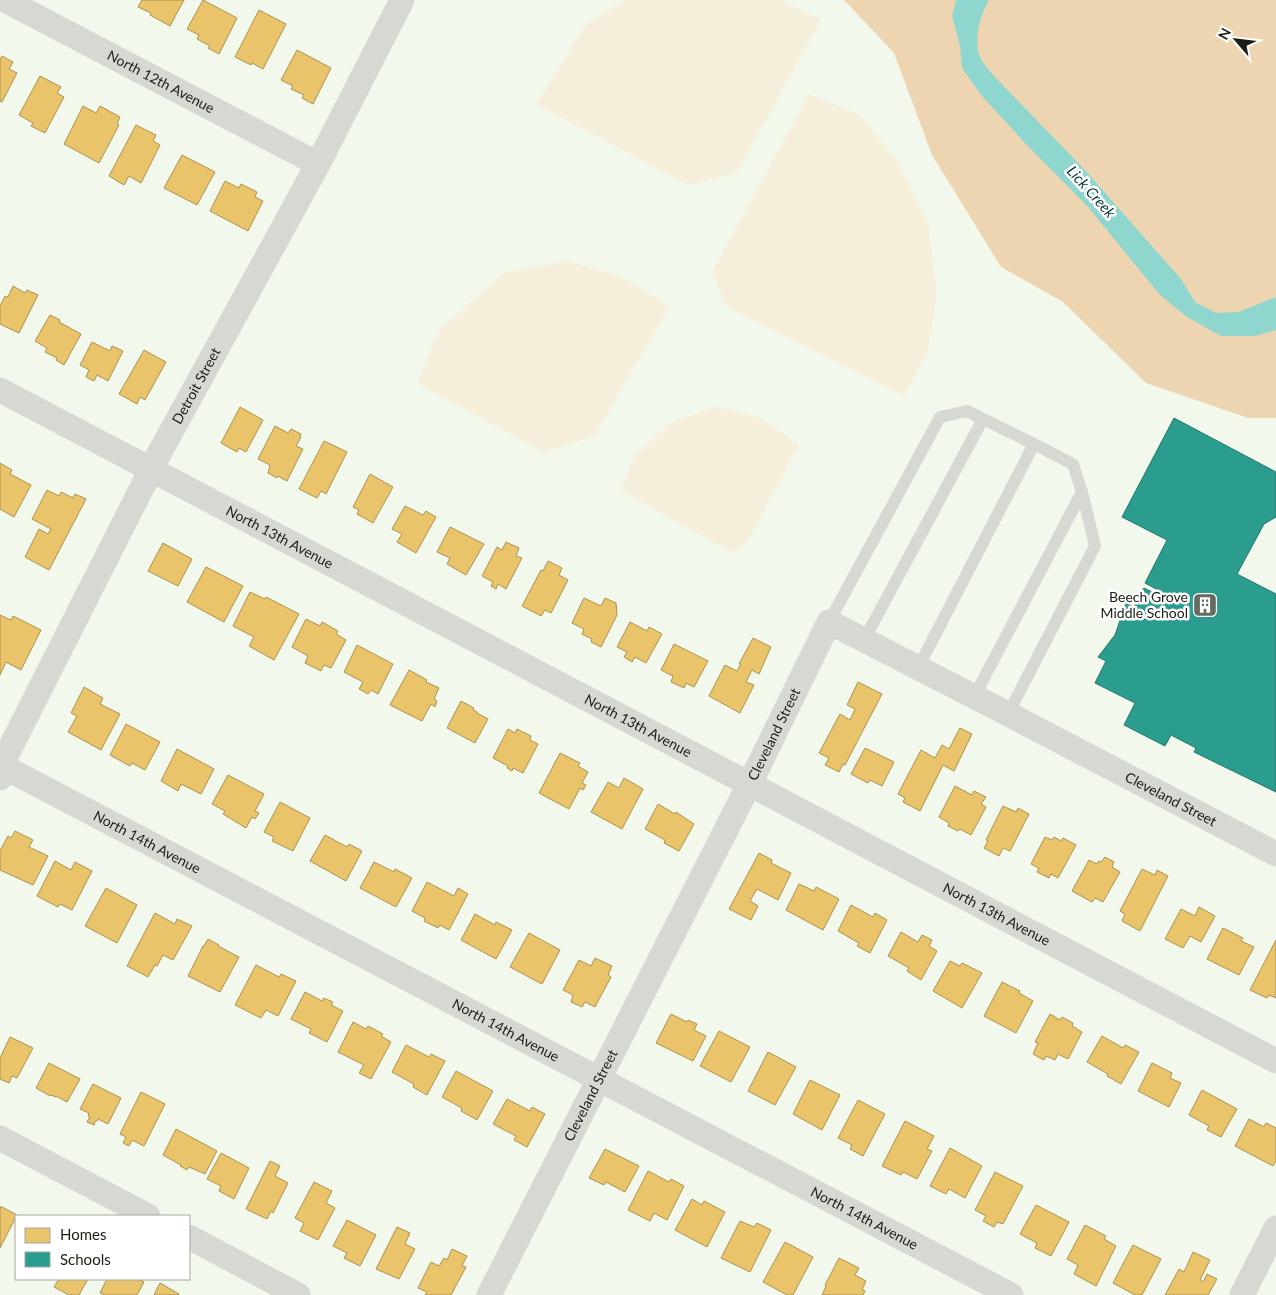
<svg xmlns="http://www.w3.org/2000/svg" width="1276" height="1295" viewBox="0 0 1276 1295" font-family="Lato,sans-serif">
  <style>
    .green { fill: #f6efdc }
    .forest { fill: #eed5b1 }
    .water { fill: #8fd6cf }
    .homes { fill: #e9c46a; stroke: #ab9250 }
    .schools { fill: #2a9d8f; stroke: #25776a }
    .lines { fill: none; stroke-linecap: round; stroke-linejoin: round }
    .service { stroke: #d6d8d4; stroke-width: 12 }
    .minor { stroke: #d6d8d4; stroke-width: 25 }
    .labels { text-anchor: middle; stroke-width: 5; stroke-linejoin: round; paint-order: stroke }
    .street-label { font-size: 14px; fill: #191f14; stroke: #fff }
    .poi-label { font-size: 14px; fill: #191f14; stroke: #fff; text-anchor: end }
    .water-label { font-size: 15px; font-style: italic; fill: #0a3a39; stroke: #fff }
  </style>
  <rect width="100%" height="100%" fill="#f2f9ec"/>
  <g class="green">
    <path d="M626 0H781L821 20 737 173 688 185 536 104 586 24Z"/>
    <path d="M809 94 858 114 898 161 928 224 937 291 928 353 904 396 725 306 713 270Z"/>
    <path d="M566 261 620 276 670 306 594 437 543 452 417 383 439 330 505 272Z"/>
    <path d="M716 407 761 418 799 445 746 544 732 553 621 490 635 455 671 422Z"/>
  </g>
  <path class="forest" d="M844 0H1276V418H1248L1146 383 1063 302 1001 267 932 155 894 53Z"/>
  <path class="water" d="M956 0H989C980 15 973 41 980 57 983 63 988 69 992 74L1084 169 1181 279 1195 302 1216 313 1239 312 1276 297V330L1255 336H1221L1187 317 1160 295 1088 207 1025 143 981 95 962 68 960 46 952 16Z"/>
  <g class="homes">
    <path d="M142 0H184L170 26 150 15 151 13 138 7Z"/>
    <path d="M203 0 237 18 219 54 208 48 210 46 197 39 199 35 187 29Z"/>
    <path d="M259 10 286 24 263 69 252 63 251 65 235 57Z"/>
    <path d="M297 50 331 68 313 104 302 98 304 95 291 89 293 86 281 80Z"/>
    <path d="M2 56 13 62 9 69 17 73 2 102 0 101V60Z"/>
    <path d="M40 76 61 87 57 93 64 97 45 133 31 126 33 123 19 115Z"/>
    <path d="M83 106 96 113 100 106 120 117 117 124 119 125 99 163 64 144Z"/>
    <path d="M136 125 156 135 153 141 160 145 141 183 129 176 124 185 109 176Z"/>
    <path d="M182 155 215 172 197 205 164 188Z"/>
    <path d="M225 181 239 188 241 184 257 192 255 197 263 201 248 231 210 211Z"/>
    <path d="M13 286 25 293 27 290 38 295 19 333 0 324V306L5 296 8 297Z"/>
    <path d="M50 315 60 320 59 322 81 334 64 365 56 360 57 358 45 352 47 348 35 341Z"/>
    <path d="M92 342 110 351 112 346 123 351 108 381 97 375 94 381 86 377 89 370 80 365Z"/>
    <path d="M144 350 166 362 145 400 140 397 137 404 119 394Z"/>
    <path d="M240 407 263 420 246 452 239 448 237 452 221 443Z"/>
    <path d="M275 426 288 433 291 429 301 434 300 436 301 437 296 446 303 449 287 481 278 476 277 478 268 473 270 465 258 459Z"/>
    <path d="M324 441 347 452 326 494 321 491 317 498 299 489Z"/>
    <path d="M0 463 12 470 10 474 31 485 14 517 0 509Z"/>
    <path d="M370 474 393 487 373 523 357 514 359 510 353 507Z"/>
    <path d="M47 490 59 496 61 492 73 498 75 494 86 499 49 570 25 557 39 529 48 534 51 529 32 519Z"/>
    <path d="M405 506 423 515 426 511 436 517 416 553 397 542 402 534 392 529Z"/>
    <path d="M450 527 484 544 466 575 447 564 450 558 437 552Z"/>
    <path d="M506 542 519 548 516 556 522 558 506 589 498 584 496 589 491 586 493 582 482 576 497 547 502 550Z"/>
    <path d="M163 543 192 559 178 586 148 571Z"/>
    <path d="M548 561 562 568 559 575 568 580 551 613 545 610 541 616 522 606 541 570 543 571Z"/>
    <path d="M206 567 243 586 224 622 187 602Z"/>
    <path d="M250 592 265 599 266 597 299 614 274 660 249 646 254 637 233 626Z"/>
    <path d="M584 598 601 606 605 598 616 603 617 615 601 647 591 642 592 639 582 634 584 629 572 623Z"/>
    <path d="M0 615 11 620 13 616 41 630 21 670 6 662 0 675Z"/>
    <path d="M306 619 320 626 322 622 338 631 336 634 346 640 331 668 324 665 321 671 305 663 308 656 292 647Z"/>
    <path d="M630 622 647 631 649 627 662 634 646 663 635 657 632 662 624 657 627 652 617 647Z"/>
    <path d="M753 638 771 647 759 674 752 670 746 682 754 685 740 713 709 696 725 665 737 671 741 664H739Z"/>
    <path d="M674 644 708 661 694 687 686 683 684 688 671 682 673 676 661 670Z"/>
    <path d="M357 645 393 664 378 694 371 690 368 694 359 689 363 682 344 672Z"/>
    <path d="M409 670 427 680 426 682 439 688 434 699 437 701 435 707 431 704 422 721 390 705Z"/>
    <path d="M858 682 882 694 845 765 843 764 839 772 825 765 829 758 819 753 840 714 850 720 855 709 847 705Z"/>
    <path d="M84 687 103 698 100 704 120 714 101 750 68 732 77 716 71 713Z"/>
    <path d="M461 701 474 708 473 710 477 712V713L488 719 475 743 447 728Z"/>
    <path d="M126 724 160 742 145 770 132 763 130 766 110 755Z"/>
    <path d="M960 728 972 734 954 771 943 765 920 811 903 802 905 798 898 794 921 750 935 758 942 745 949 749Z"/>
    <path d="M508 729 515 733 517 729 531 736 530 740 538 744 523 773 513 768 512 771 507 768 508 766 493 758Z"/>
    <path d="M865 748 894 762 882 786 870 780 868 783 851 774Z"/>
    <path d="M177 749 214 769 201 794 181 784 178 791 161 781Z"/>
    <path d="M560 753 580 763 578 766 588 772 582 783 586 785 583 790 580 788 569 809 539 793Z"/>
    <path d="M228 775 264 794 255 811 259 813 255 819 252 817 246 828 223 814 225 811 212 804Z"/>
    <path d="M624 778 643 789 622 829 591 812 608 782 619 788Z"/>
    <path d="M955 786 972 795 974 791 986 797 981 804 986 807 971 835 960 829 958 831 948 826 949 823 939 817Z"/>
    <path d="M280 802 310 818 293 851 272 841 274 837 264 832Z"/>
    <path d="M658 804 675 814 676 812 694 824 679 851 664 843 665 840 645 829Z"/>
    <path d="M1003 806 1016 812 1018 808 1029 814 1010 851 1003 848 999 856 984 848 988 841 986 840Z"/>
    <path d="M15 831 33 840 29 847 48 856 33 885 0 870V851L8 836 11 838Z"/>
    <path d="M325 835 347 847 349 844 362 851 346 881 310 861Z"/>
    <path d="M1045 837 1052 840 1054 837 1061 841 1063 838 1076 845 1058 878 1051 874 1049 878 1037 872 1039 868 1031 864Z"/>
    <path d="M759 853 772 860 771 863 791 873 778 900 757 889 750 901 758 906 751 920 729 909Z"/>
    <path d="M1105 857 1114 862 1112 867 1120 872 1103 902 1095 898 1092 902 1072 891 1089 860 1097 864 1099 861 1101 862Z"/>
    <path d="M55 861 71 870 75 862 92 871 72 910 60 904 58 907 37 896Z"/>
    <path d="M374 862 394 872 395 869 412 878 396 907 360 888Z"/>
    <path d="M1142 869 1155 875 1157 870 1168 876 1140 931 1122 921 1125 914 1120 911Z"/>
    <path d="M427 882 454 896 458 888 468 894 449 930 440 925 438 928 424 921 425 918 412 911Z"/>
    <path d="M799 884 814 891 816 887 839 899 823 930 786 910Z"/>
    <path d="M106 888 137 905 117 943 85 926Z"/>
    <path d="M851 905 873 917 875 913 887 920 870 953 857 946 859 943 838 931Z"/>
    <path d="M1199 907 1215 916 1201 942 1190 936 1183 948 1165 939 1181 909 1195 916Z"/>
    <path d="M155 913 175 924 177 919 192 926 173 960 163 955 157 966 155 965 148 977 127 966Z"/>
    <path d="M475 914 495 925 496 922 512 930 496 959 461 940Z"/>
    <path d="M1223 928 1243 938 1241 941 1254 947 1239 975 1207 959Z"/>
    <path d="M901 932 918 942 922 935 932 940 929 946 937 951 921 980 907 971 909 968 888 956Z"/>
    <path d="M529 933 560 950 542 984 510 967Z"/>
    <path d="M208 939 219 945 218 946 239 957 220 992 188 976 203 946H204Z"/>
    <path d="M1276 940V998L1269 995 1267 998 1250 990Z"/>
    <path d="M595 958 612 966 608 975 611 977 595 1007 585 1002 582 1007 571 1002 573 995 563 990 579 960 591 966Z"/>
    <path d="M950 961 960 966 962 963 982 973 962 1008 933 991Z"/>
    <path d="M256 965 279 977 281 974 296 981 278 1016 266 1010 261 1018 235 1005Z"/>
    <path d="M1002 982 1020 991 1019 993 1033 1001 1016 1033 984 1016Z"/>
    <path d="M305 992 322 1001 324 998 333 1002 331 1005 343 1011 327 1042 309 1033 311 1029 291 1019Z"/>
    <path d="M671 1014 687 1022 688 1020 697 1024 694 1030 706 1036 693 1061 656 1043Z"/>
    <path d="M1050 1014 1060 1020 1062 1017 1073 1023 1072 1026 1082 1032 1068 1059 1058 1054 1055 1060 1046 1056 1044 1060 1033 1054 1038 1043 1035 1042Z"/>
    <path d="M353 1022 366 1029 368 1026 383 1034 381 1036 391 1042 371 1079 359 1073 364 1065 338 1052Z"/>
    <path d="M719 1031 750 1047 731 1082 700 1066Z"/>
    <path d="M1102 1036 1123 1048 1125 1045 1139 1052 1121 1084 1107 1076 1108 1074 1087 1062Z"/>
    <path d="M10 1037 33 1048 17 1078 12 1076 9 1083 0 1079V1058Z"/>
    <path d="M406 1045 429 1057 431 1054 445 1061 427 1095 413 1087 414 1084 392 1072Z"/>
    <path d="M768 1052 796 1067 775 1105 748 1091Z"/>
    <path d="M49 1063 80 1079 67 1102 56 1096V1097L51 1095 50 1096 36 1088Z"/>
    <path d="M1152 1063 1172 1073 1170 1078 1181 1083 1169 1107 1138 1091Z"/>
    <path d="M456 1071 493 1091 477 1120 461 1111 462 1108 442 1097Z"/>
    <path d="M810 1080 840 1095 822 1130 793 1114Z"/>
    <path d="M93 1084 121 1098 108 1124 98 1119 97 1121H95L94 1125 87 1122 90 1117 88 1116 89 1113 80 1109Z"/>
    <path d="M1202 1090 1237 1109 1221 1137 1207 1130 1209 1126 1189 1115Z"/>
    <path d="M141 1092 165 1104 144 1146 132 1140 129 1146 123 1143 126 1137 120 1134Z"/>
    <path d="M507 1099 530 1111 532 1107 545 1114 527 1147 514 1140 516 1136 493 1124Z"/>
    <path d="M858 1100 885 1114 863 1156 850 1149 852 1145 838 1138Z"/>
    <path d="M1249 1119 1264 1127 1266 1123 1276 1128V1161L1273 1166 1235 1146Z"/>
    <path d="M905 1121 934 1136 927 1149 932 1151 917 1179 903 1172 901 1175 882 1166Z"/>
    <path d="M176 1129 217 1151 205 1174 189 1167 187 1170 180 1166 181 1165 163 1155Z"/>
    <path d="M950 1148 982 1166 965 1198 949 1189 946 1194 930 1186Z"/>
    <path d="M605 1149 639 1166 625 1192 606 1182 604 1185 589 1178Z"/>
    <path d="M221 1153 249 1168 234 1199 219 1191 221 1186 207 1179Z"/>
    <path d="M270 1161 280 1166 275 1176 288 1183 273 1213 271 1211 267 1219 246 1209Z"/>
    <path d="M648 1171 669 1182 671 1179 684 1186 667 1220 654 1213 650 1221 628 1210Z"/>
    <path d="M995 1172 1023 1186 1003 1224 997 1222 994 1227 983 1221 986 1216 975 1210Z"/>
    <path d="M314 1182 332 1191 326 1203 335 1208 318 1240 300 1231 304 1223 295 1218Z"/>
    <path d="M692 1199 702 1205 704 1201 725 1212 707 1247 675 1230Z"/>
    <path d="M1036 1205 1069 1222 1051 1256 1035 1248 1037 1243 1020 1234Z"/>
    <path d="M0 1207H2L17 1215 0 1248Z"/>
    <path d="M347 1220 376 1235 360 1266 344 1258 347 1253 333 1246Z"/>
    <path d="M740 1221 754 1227 757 1223 771 1230 750 1272 721 1258Z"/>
    <path d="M1085 1225 1106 1236 1104 1239 1116 1246 1096 1286 1074 1274 1078 1265 1067 1259Z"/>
    <path d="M397 1227 410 1233 405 1244 415 1249 399 1279 376 1269Z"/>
    <path d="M785 1242 813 1257 793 1295H787L763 1282Z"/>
    <path d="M1133 1245 1161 1259 1142 1295H1135L1113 1283Z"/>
    <path d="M452 1249 467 1256 462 1266 466 1267 451 1295H425L427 1292 418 1288 431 1262 439 1266 444 1258 447 1260Z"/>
    <path d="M1193 1252 1210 1260 1200 1280 1203 1282 1207 1274 1217 1279 1208 1295H1165L1179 1269 1184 1272Z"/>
    <path d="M839 1258 859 1268 855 1275 866 1281 862 1290 865 1291 863 1295H822L826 1286 825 1285Z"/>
    <path d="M59 1279H88L79 1295H69L54 1287Z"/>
    <path d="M107 1279H138L144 1282 137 1295H105L100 1293Z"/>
    <path d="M160 1283 179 1294 178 1295H154Z"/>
  </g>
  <path class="schools" d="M1174 418 1276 472V517L1264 524 1237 574 1276 594V792L1194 752 1196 748 1171 735 1165 746 1124 725 1135 703 1095 683 1106 661 1098 657 1115 635 1126 603 1134 607 1144 588 1156 594 1158 590 1145 583 1167 540 1122 517Z"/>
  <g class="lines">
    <g class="service">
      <path d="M829 622 940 417 967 411 1034 444 1073 464 1082 492 1095 546 1008 714"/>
      <path d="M864 640 983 419"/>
      <path d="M918 668 1034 444"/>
      <path d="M974 697 1082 492"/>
    </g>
    <g class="minor">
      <path id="s1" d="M5 0 318 164"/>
      <path id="s2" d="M0 390 1276 1061"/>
      <path id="s3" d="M0 765 1011 1295"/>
      <path id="s4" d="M0 778 7 754 160 452 318 164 402 0"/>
      <path d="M0 1138 148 1216"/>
      <path d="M189 1237 298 1295"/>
      <path id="s5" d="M489 1295 758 767 829 622 1008 714 1276 854"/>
      <path d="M1242 1295 1276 1228"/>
    </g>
  </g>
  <defs>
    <symbol id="building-square" viewBox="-11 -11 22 22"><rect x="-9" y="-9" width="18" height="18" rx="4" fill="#656b60" stroke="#fff"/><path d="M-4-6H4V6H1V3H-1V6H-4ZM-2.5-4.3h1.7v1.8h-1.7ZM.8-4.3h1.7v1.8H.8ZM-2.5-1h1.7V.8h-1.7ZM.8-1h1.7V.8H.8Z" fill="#fff"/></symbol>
  </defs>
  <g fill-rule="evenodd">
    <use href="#building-square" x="1191" y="591" width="28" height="28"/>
  </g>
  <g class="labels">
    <g class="street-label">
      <text dy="5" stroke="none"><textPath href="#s1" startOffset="176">North 12th Avenue</textPath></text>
      <text dy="5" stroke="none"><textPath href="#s4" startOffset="439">Detroit Street</textPath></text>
      <text dy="5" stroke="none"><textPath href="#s2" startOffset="316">North 13th Avenue</textPath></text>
      <text dy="5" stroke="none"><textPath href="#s2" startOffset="721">North 13th Avenue</textPath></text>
      <text dy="5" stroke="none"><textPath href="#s5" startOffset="629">Cleveland Street</textPath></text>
      <text dy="5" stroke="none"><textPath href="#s5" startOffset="1139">Cleveland Street</textPath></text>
      <text dy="5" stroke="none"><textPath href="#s3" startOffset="166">North 14th Avenue</textPath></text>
      <text dy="5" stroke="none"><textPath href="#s2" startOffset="1126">North 13th Avenue</textPath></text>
      <text dy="5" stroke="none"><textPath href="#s3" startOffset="571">North 14th Avenue</textPath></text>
      <text dy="5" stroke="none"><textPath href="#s5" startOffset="224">Cleveland Street</textPath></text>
      <text dy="5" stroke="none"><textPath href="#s3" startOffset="976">North 14th Avenue</textPath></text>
    </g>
    <g class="poi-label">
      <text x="1188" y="602">Beech Grove<tspan x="1188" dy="16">Middle School</tspan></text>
    </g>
    <g class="water-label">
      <text transform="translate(1091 192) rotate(48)" y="5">Lick Creek</text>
    </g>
  </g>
  <rect x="15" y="1215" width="175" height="65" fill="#ffffff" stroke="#a3a5a1"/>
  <rect x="25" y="1228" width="25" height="15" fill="#e9c46a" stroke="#a3a5a1"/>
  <text x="60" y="1240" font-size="15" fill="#191f14">Homes</text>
  <rect x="25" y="1252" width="25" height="15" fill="#2a9d8f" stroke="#a3a5a1"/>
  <text x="60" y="1265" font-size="15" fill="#191f14">Schools</text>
  <g transform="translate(1236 40) rotate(298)" stroke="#ffffff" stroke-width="4" paint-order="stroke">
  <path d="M0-4L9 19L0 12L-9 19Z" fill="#191f14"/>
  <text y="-8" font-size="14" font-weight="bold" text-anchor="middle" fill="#191f14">N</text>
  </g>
</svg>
